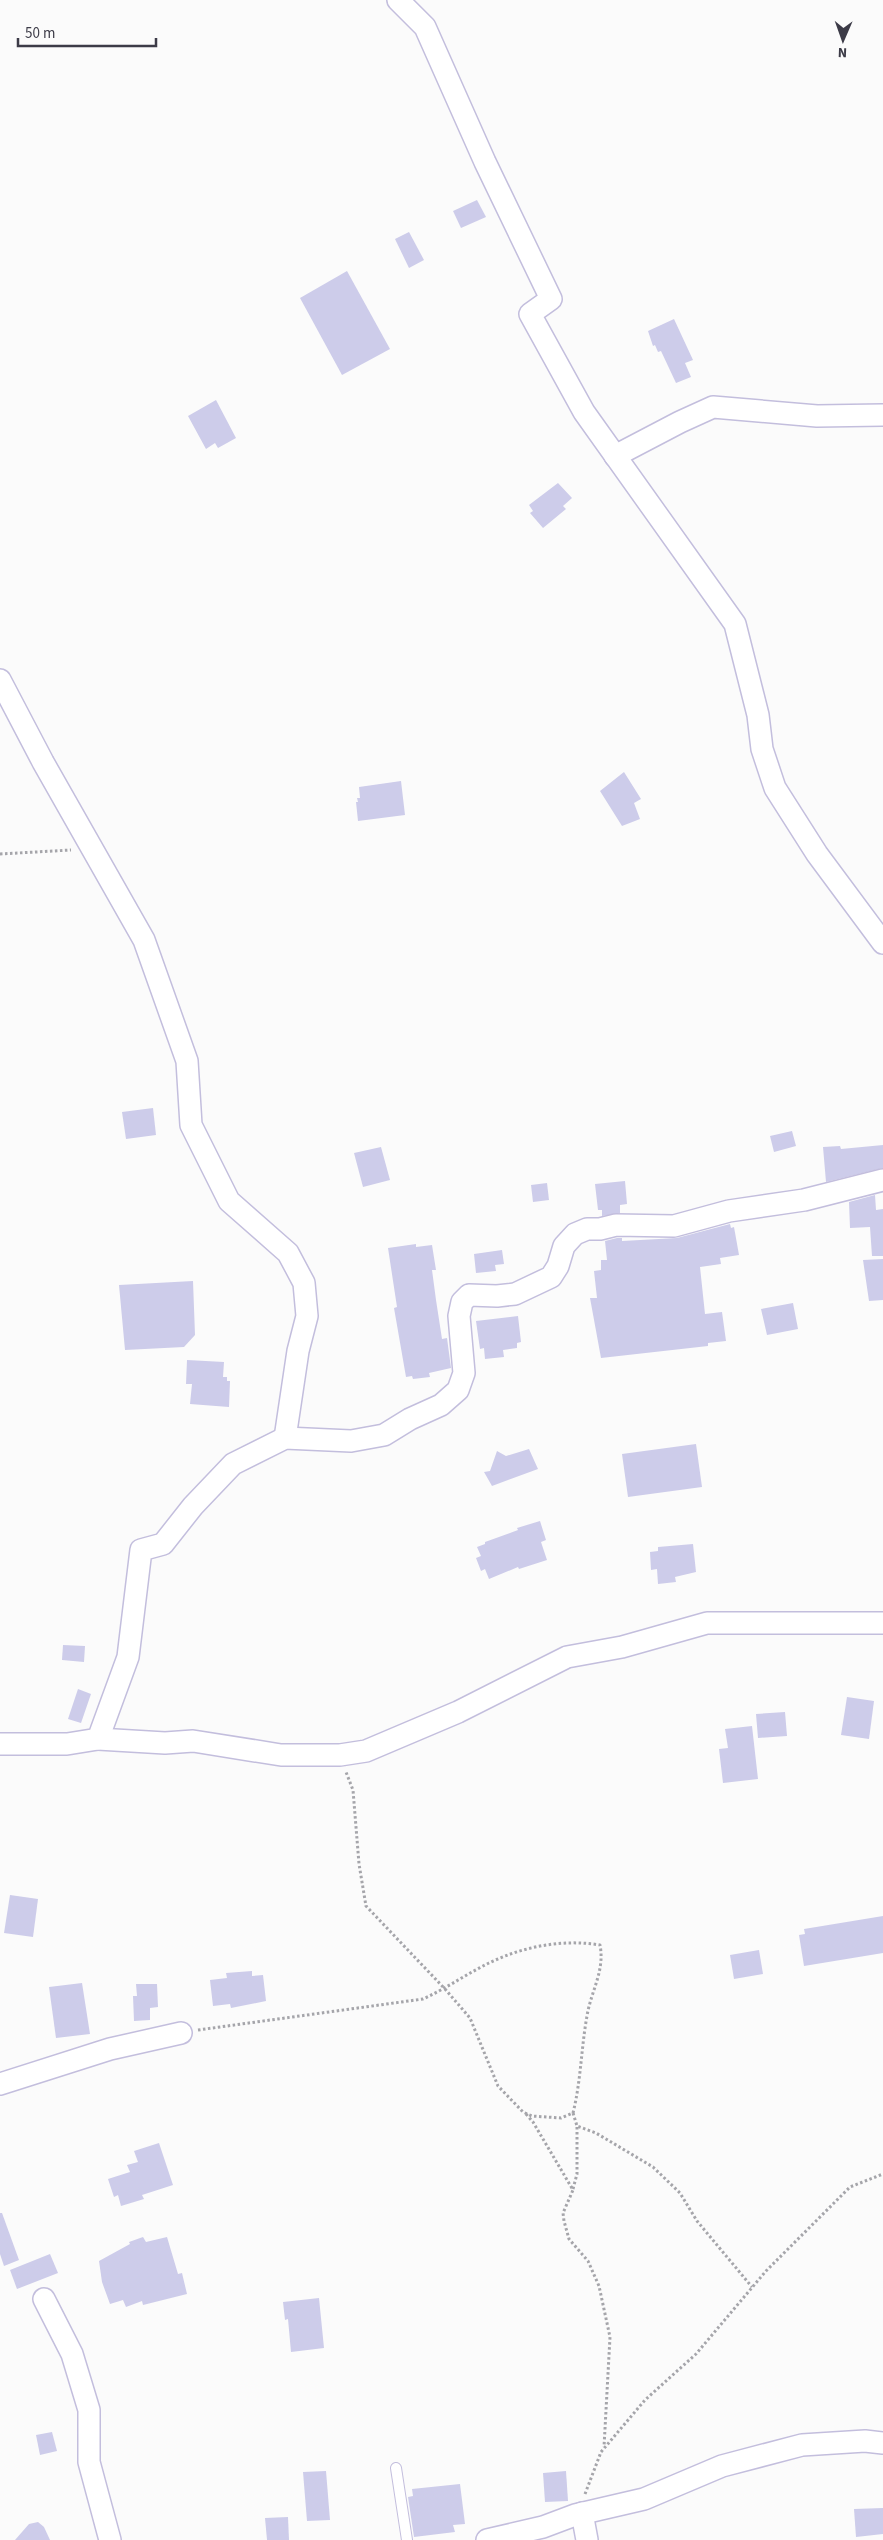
<svg xmlns="http://www.w3.org/2000/svg" width="883" height="2540" viewBox="0 0 883 2540" font-family="'Source Sans 3',sans-serif">
  <style>
    .building { fill: #cdccea }
    .lines { fill: none; stroke-linecap: round; stroke-linejoin: round }
    .lane-casing { stroke: #c3bedd; stroke-width: 12 }
    .street-casing { stroke: #c3bedd; stroke-width: 24 }
    .path { stroke: #a5a5aa; stroke-width: 3; stroke-dasharray: 2.5 2.5; stroke-linecap: butt }
    .lane { stroke: #fff; stroke-width: 10 }
    .street { stroke: #fff; stroke-width: 21 }
  </style>
  <rect width="100%" height="100%" fill="#fbfbfb"/>
  <g class="building">
    <path d="M477 200 486 217 461 228 453 211Z"/>
    <path d="M409 232 424 260 409 268 395 239Z"/>
    <path d="M347 271 390 349 342 375 300 298Z"/>
    <path d="M674 319 693 360 685 363 691 377 676 383 661 351 658 352 655 345 653 346 648 331Z"/>
    <path d="M216 400 236 438 218 448 215 443 206 449 188 416Z"/>
    <path d="M558 483 572 498 563 506 566 509 543 528 530 513 533 511 529 505Z"/>
    <path d="M624 772 641 799 634 803 640 819 622 826 600 791Z"/>
    <path d="M401 781 405 815 358 821 356 802H358L357 798H360L359 787Z"/>
    <path d="M153 1108 156 1135 126 1139 122 1112Z"/>
    <path d="M792 1131 796 1146 774 1152 770 1136Z"/>
    <path d="M883 1145V1168L826 1182 823 1147 840 1146 841 1149Z"/>
    <path d="M381 1147 390 1180 363 1187 354 1153Z"/>
    <path d="M625 1181 627 1204 620 1205V1213L602 1216V1210H598L595 1184Z"/>
    <path d="M547 1183 549 1200 533 1202 531 1185Z"/>
    <path d="M875 1195 876 1210 883 1209V1256H872L870 1227 850 1228 849 1202Z"/>
    <path d="M730 1224 731 1228 734 1227 739 1255 720 1258 721 1264 700 1267 705 1314 722 1312 726 1341 708 1343V1346L601 1358 590 1298H597L594 1271 601 1270V1260H607L605 1241 617 1238H622V1241L677 1238Z"/>
    <path d="M416 1244V1247L432 1245 436 1270H432L436 1300 442 1339 447 1338 451 1368 429 1373 430 1377 413 1379 412 1376 406 1377 394 1308 397 1307 388 1248Z"/>
    <path d="M502 1250 504 1264 495 1265 496 1271 476 1273 474 1254Z"/>
    <path d="M883 1259V1300L869 1301 863 1260Z"/>
    <path d="M193 1281 195 1335 184 1347 125 1350 119 1285Z"/>
    <path d="M793 1303 798 1329 767 1335 761 1309Z"/>
    <path d="M518 1316 521 1342 517 1343V1348L503 1350 504 1357 485 1359 484 1348 480 1349 476 1321Z"/>
    <path d="M187 1360 224 1362 223 1377H227V1381H230L229 1407 190 1404 192 1384H186Z"/>
    <path d="M696 1444 702 1487 628 1497 622 1454Z"/>
    <path d="M529 1449 538 1469 492 1486 484 1472 490 1471 497 1451 506 1456Z"/>
    <path d="M540 1521 546 1540 541 1542 547 1560 519 1569 518 1567 489 1579 485 1569 481 1571 476 1558 481 1556 477 1547 485 1544V1542L518 1530 517 1528Z"/>
    <path d="M693 1544 696 1572 675 1577 676 1582 658 1584 657 1569 651 1570 650 1552 658 1551V1547Z"/>
    <path d="M63 1645 85 1646 84 1662 62 1660Z"/>
    <path d="M78 1689 91 1694 81 1723 68 1719Z"/>
    <path d="M847 1697 874 1701 869 1739 841 1735Z"/>
    <path d="M785 1712 787 1736 758 1738 756 1714Z"/>
    <path d="M752 1726 758 1779 723 1783 719 1749 728 1748 725 1729Z"/>
    <path d="M10 1895 38 1899 33 1937 4 1933Z"/>
    <path d="M883 1916V1953L804 1966 799 1935 805 1934 804 1929Z"/>
    <path d="M759 1950 763 1974 734 1979 730 1955Z"/>
    <path d="M252 1971V1976L263 1975 266 2001 231 2008 230 2004 213 2006 210 1980 227 1978 226 1973Z"/>
    <path d="M82 1983 90 2034 56 2038 49 1987Z"/>
    <path d="M136 1984H157L158 2007 150 2008V2020L134 2021 133 1996H137Z"/>
    <path d="M159 2143 173 2185 142 2195 144 2199 121 2206 118 2195 114 2197 108 2179 130 2172 127 2165 138 2162 134 2151Z"/>
    <path d="M0 2213H2L19 2260 4 2266 0 2254Z"/>
    <path d="M143 2237 146 2242 167 2237 178 2274 182 2273 187 2294 143 2305 142 2301 126 2307 123 2300 110 2304 102 2282 99 2261 130 2244 129 2242Z"/>
    <path d="M50 2254 58 2273 17 2289 10 2270Z"/>
    <path d="M319 2298 324 2348 291 2352 288 2319 285 2320 283 2302Z"/>
    <path d="M52 2432 57 2451 40 2455 36 2435Z"/>
    <path d="M326 2471 330 2520 307 2521 303 2472Z"/>
    <path d="M566 2471 568 2501 545 2502 543 2473Z"/>
    <path d="M460 2484 465 2524 453 2525 455 2532 414 2537 408 2497 413 2496 412 2489Z"/>
    <path d="M883 2508V2534L856 2537 854 2509Z"/>
    <path d="M288 2517 289 2540H267L265 2518Z"/>
    <path d="M38 2522 44 2527 50 2540H15L29 2524Z"/>
  </g>
  <g class="lines">
    <defs>
      <path id="lane" d="M396 2468 407 2540"/>
      <g id="street">
        <path d="M398 0 425 27 485 162 551 299 530 314 584 412 735 624 758 715 762 749 775 788 817 854 883 943"/>
        <path d="M615 456 680 422 713 407 817 416 883 415"/>
        <path d="M0 680 43 762 144 940 187 1061 191 1125 229 1201 288 1253 304 1283 307 1316 298 1351 285 1438"/>
        <path d="M98 1739 165 1743 193 1741 281 1755H340L366 1751 458 1712 567 1657 622 1647 707 1623H883"/>
        <path d="M0 1744H67L98 1739 128 1657 141 1550 163 1544 193 1506 233 1464 285 1438 351 1441 384 1435 410 1419 441 1405 458 1390 464 1373 459 1316 462 1302 469 1295 497 1296 515 1294 551 1277 558 1266 564 1246 575 1234 587 1229H600L616 1225 674 1226 729 1211 804 1200 883 1180"/>
        <path d="M0 2084 110 2049 181 2033"/>
        <path d="M44 2299 72 2354 89 2410V2462L110 2540"/>
        <path d="M582 2513 587 2540"/>
        <path d="M487 2540 543 2527 575 2515 644 2499 722 2466 802 2445 865 2441 883 2443"/>
      </g>
    </defs>
    <use href="#lane" class="lane-casing"/>
    <use href="#street" class="street-casing"/>
    <g class="path">
      <path d="M0 854 71 850"/>
      <path d="M198 2030 423 1999C447 1988 468 1973 491 1962 525 1946 564 1939 600 1945 605 1971 591 1991 587 2016 581 2049 581 2081 573 2113L561 2118 532 2116 523 2112 498 2086 470 2018 445 1989 366 1906 359 1864 353 1790 346 1772"/>
      <path d="M573 2113 577 2126 596 2133 653 2167 680 2193 697 2221 752 2287"/>
      <path d="M526 2114 533 2122 573 2190 563 2213 564 2221 569 2239 588 2261 599 2286 610 2337 604 2447"/>
      <path d="M573 2189 577 2174V2126"/>
      <path d="M585 2494 601 2452 645 2400 696 2354 766 2271 850 2187 883 2174"/>
    </g>
    <use href="#lane" class="lane"/>
    <use href="#street" class="street"/>
  </g>
  <g transform="translate(843 40) rotate(182)" stroke="#fbfbfb" stroke-width="4" paint-order="stroke">
  <path d="M0-4L9 19L0 12L-9 19Z" fill="#3c3b47"/>
  <text y="-8" font-size="14" font-weight="bold" text-anchor="middle" fill="#3c3b47">N</text>
  </g>
  <path d="M18 38v8h138v-8" fill="none" stroke="#3c3b47" stroke-width="2.5"/>
  <text x="25" y="38" font-size="15" fill="#3c3b47" stroke="#fbfbfb" stroke-width="4" paint-order="stroke">50 m</text>
</svg>
